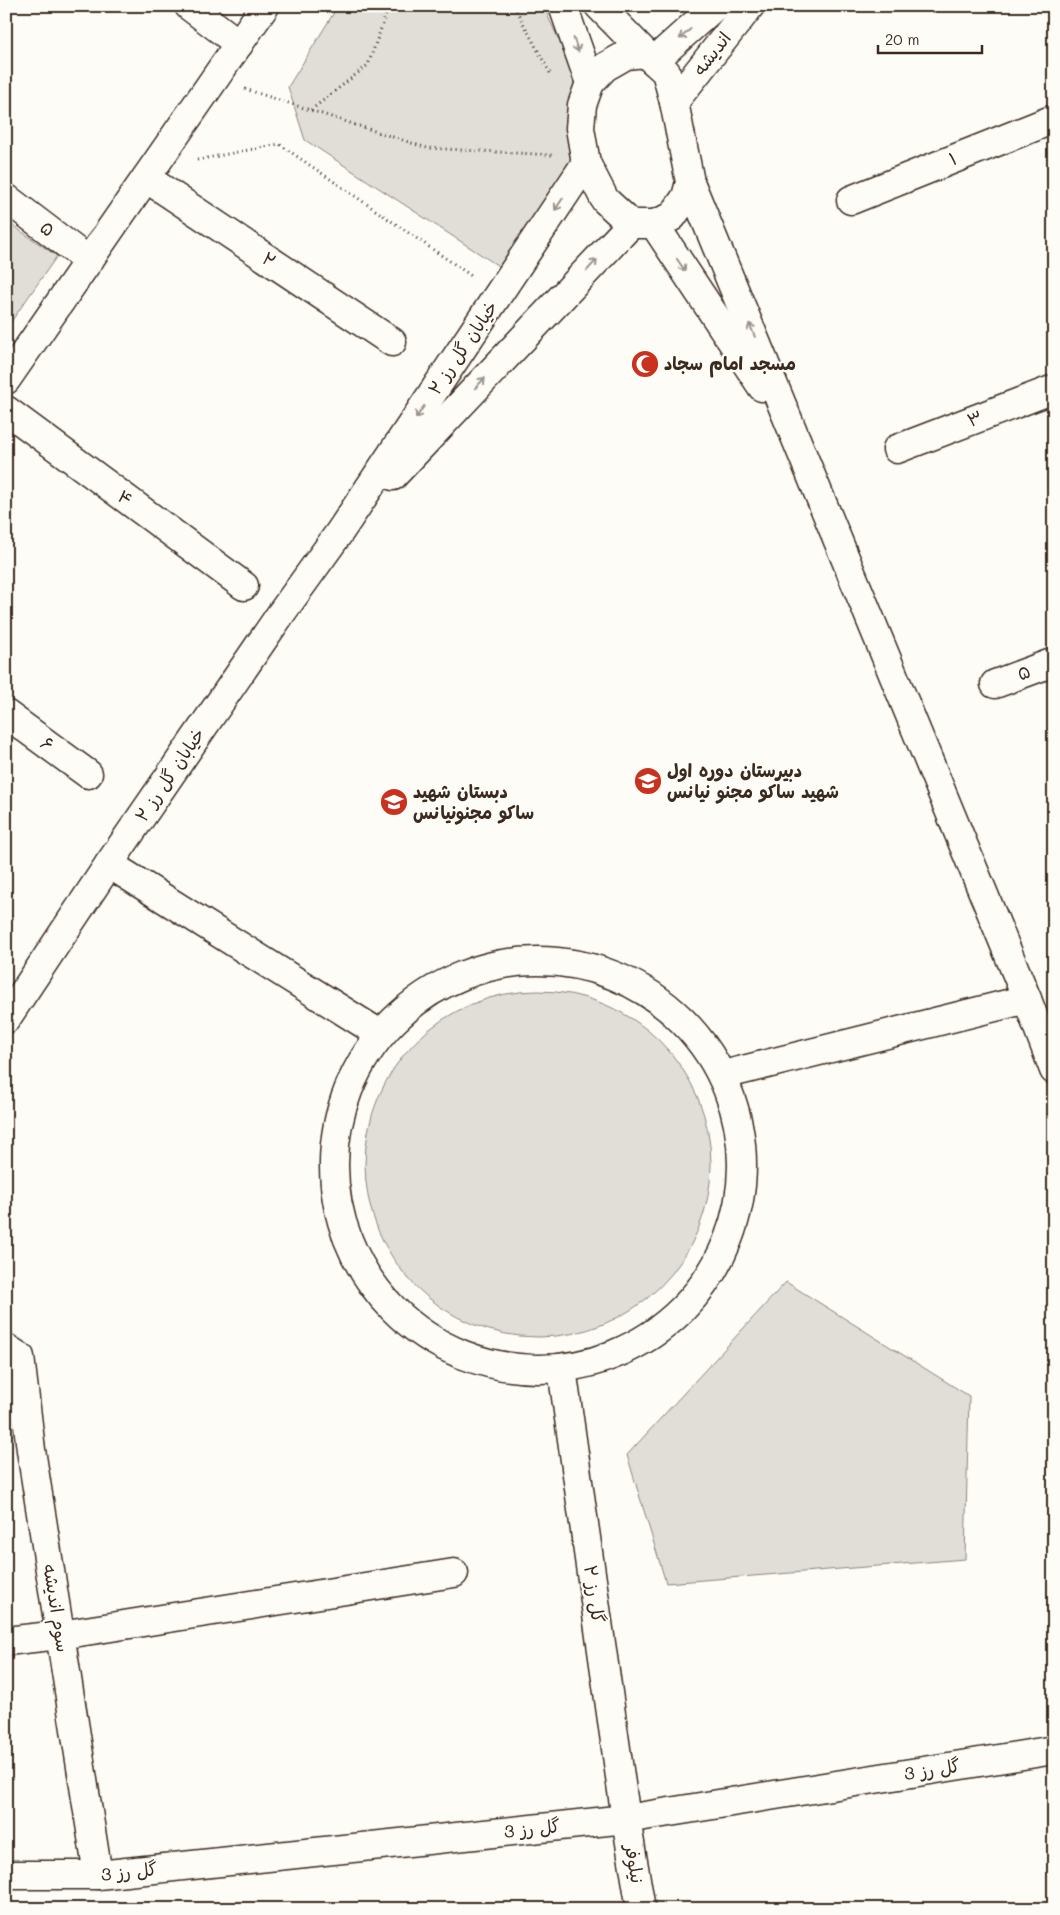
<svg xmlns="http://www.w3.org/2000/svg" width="1060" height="1915" viewBox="0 0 1060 1915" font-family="Mali,'Playpen Sans Arabic',sans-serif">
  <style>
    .green { fill: #e1ded7; stroke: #8e847a }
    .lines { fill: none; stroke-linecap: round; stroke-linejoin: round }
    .minor-casing { stroke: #3b2a1e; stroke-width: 31 }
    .tertiary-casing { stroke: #3b2a1e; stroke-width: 31 }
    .path { stroke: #3b2a1e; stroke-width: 3; stroke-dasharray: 1 4; stroke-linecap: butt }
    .minor { stroke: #fdfcf7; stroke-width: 28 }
    .tertiary { stroke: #fdfcf7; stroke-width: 28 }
    .oneway { stroke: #9c938a }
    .labels { text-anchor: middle; stroke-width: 4.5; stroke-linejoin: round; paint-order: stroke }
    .street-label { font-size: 18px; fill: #3b2a1e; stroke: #fdfcf7 }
    .poi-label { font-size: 18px; font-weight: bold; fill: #3b2a1e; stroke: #fdfcf7; text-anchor: start }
  </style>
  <rect width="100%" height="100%" fill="#fdfcf7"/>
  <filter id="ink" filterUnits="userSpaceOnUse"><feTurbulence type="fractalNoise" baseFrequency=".02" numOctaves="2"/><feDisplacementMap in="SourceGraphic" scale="10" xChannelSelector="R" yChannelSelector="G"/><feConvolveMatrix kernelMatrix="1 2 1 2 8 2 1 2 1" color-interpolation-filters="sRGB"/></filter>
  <g filter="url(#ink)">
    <g class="green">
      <path d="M338 6H543L584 93 567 178 503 269 305 140 288 87Z"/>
      <path d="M6 221 57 256 6 329Z"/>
      <circle cx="538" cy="1164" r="173"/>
      <path d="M786 1282 969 1396 965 1559 666 1583 627 1455Z"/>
    </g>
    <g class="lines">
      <defs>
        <g id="minor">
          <path d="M189 6 239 44"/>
          <path d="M146 178 392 342"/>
          <path d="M6 198 89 261"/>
          <path d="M851 200 1054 119"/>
          <path d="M6 380 265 6"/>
          <path d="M6 410 244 586"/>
          <path d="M897 449 1054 389"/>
          <path d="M995 684 1054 662"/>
          <path d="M6 714 88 774"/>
          <path d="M6 1348 20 1357 31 1450 98 1875"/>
          <path d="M6 1641 60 1635 454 1573"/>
        </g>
        <g id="tertiary">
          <path d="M563 6 590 83"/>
          <path d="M599 6 645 53"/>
          <path d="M645 53 666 72 674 102 690 182 686 197 672 217 654 224H631L605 200 586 163 580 128 582 105 590 83 605 67 626 55Z"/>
          <path d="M654 61 715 6"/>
          <path d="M674 102 750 6"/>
          <path d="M690 182 1027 999 1054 1070"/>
          <path d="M654 224 762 387"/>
          <path d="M393 476 631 224"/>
          <path d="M109 864 380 1034"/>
          <circle cx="538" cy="1165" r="204"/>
          <path d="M6 1019 109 864 280 615 339 533 586 163"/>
          <path d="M723 1075 1027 999"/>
          <path d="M562 1369 626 1819 641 1909"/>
          <path d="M6 1875H98L626 1819 1054 1750"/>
        </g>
      </defs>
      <use href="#minor" class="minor-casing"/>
      <use href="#tertiary" class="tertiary-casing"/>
      <g class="path">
        <path d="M514 6 551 75"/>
        <path d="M245 89 427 148 552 155"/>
        <path d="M311 110 368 65 389 6"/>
        <path d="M197 160 279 144 473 277"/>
      </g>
      <use href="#minor" class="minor"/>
      <use href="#tertiary" class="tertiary"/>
    </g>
    <defs><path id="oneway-shaft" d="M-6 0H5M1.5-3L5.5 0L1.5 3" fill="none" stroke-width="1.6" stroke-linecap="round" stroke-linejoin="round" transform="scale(1.25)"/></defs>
    <g class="oneway">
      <use href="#oneway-shaft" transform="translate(685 34) rotate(138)"/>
      <use href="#oneway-shaft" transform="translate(576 45) rotate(71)"/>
      <use href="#oneway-shaft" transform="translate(559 204) rotate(124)"/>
      <use href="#oneway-shaft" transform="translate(592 265) rotate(-47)"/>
      <use href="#oneway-shaft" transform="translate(681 265) rotate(56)"/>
      <use href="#oneway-shaft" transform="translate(752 330) rotate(-113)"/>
      <use href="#oneway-shaft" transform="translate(480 383) rotate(-47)"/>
      <use href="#oneway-shaft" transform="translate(420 412) rotate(124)"/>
    </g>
  </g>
  <defs>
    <symbol id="mosque-disc" viewBox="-11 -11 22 22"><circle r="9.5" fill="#c8321e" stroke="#fdfcf7"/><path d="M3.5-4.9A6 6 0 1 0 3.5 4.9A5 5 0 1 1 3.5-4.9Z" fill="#fff"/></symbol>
    <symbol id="school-disc" viewBox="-11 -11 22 22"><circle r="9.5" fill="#c8321e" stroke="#fdfcf7"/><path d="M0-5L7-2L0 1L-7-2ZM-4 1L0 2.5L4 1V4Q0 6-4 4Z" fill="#fff"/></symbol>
  </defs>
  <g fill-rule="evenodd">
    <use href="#mosque-disc" x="629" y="348" width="32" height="32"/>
    <use href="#school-disc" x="632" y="765" width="32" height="32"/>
    <use href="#school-disc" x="378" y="786" width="32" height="32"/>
  </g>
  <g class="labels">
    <g class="street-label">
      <text transform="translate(712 54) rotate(-52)" y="6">اندیشه</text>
      <text transform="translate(953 159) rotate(-22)" y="6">۱</text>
      <text transform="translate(47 229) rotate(37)" y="6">۵</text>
      <text transform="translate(269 260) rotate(34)" y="6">۲</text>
      <text transform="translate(463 348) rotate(-56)" y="6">خیابان گل رز ۲</text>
      <text transform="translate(975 419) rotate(-21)" y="6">۳</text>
      <text transform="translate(125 498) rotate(36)" y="6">۴</text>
      <text transform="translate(1024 673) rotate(-21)" y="6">۵</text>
      <text transform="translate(47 744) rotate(36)" y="6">۶</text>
      <text transform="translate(170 775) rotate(-56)" y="6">خیابان گل رز ۲</text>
      <text transform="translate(594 1594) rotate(82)" y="6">۲ گل رز</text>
      <text transform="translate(56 1608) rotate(81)" y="6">سوم اندیشه</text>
      <text transform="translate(932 1770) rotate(-9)" y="6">گل رز 3</text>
      <text transform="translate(532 1829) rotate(-6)" y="6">گل رز 3</text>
      <text transform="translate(634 1864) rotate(80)" y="6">نیلوفر</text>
      <text transform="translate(129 1872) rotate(-6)" y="6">گل رز 3</text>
    </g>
    <g class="poi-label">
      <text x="664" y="370">مسجد امام سجاد</text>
      <text x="667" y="777">دبیرستان دوره اول<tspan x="667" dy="21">شهید ساکو مجنو نیانس</tspan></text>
      <text x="413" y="798">دبستان شهید<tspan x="413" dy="21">ساکو مجنونیانس</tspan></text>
    </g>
  </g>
  <rect width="1060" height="1915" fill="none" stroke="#fdfcf7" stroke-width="25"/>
  <rect x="12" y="12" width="1035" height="1890" fill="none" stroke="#3b2a1e" stroke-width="2" filter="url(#ink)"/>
  <path d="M878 45v8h104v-8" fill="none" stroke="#3b2a1e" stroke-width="2.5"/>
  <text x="885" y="45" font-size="15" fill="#3b2a1e" stroke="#fdfcf7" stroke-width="4" paint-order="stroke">20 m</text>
</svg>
